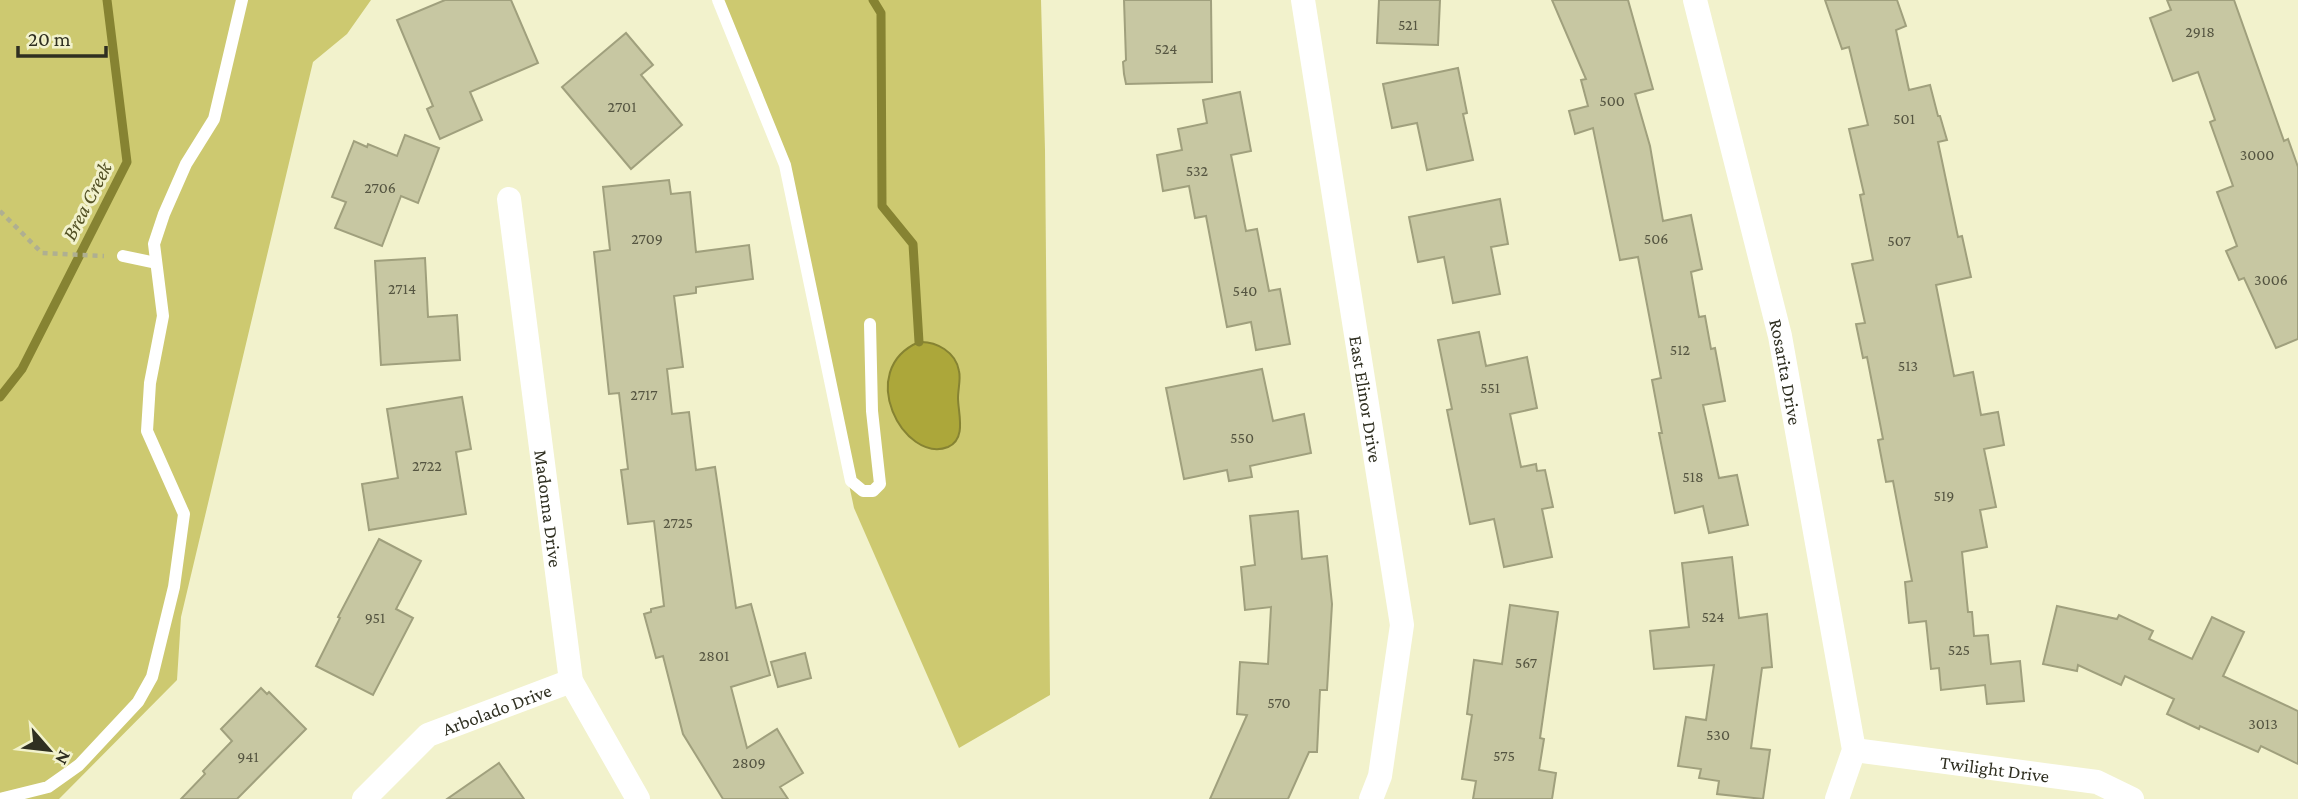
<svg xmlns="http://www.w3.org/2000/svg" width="2298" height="799" viewBox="0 0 2298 799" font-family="'Crimson Pro',serif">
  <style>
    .green { fill: #cdc970 }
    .water { fill: #aca73a; stroke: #868332; stroke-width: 2 }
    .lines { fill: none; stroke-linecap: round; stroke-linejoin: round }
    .stream { stroke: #868332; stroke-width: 9 }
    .building { fill: #c7c7a2; stroke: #a0a07d; stroke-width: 2 }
    .path { stroke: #afaf91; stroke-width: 4.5; stroke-dasharray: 5 5; stroke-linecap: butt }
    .lane { stroke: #fff; stroke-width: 12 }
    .street { stroke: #fff; stroke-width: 24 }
    .labels { text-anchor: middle; stroke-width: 6; stroke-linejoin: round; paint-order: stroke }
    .number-label { font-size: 16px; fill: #555541 }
    .street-label { font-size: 19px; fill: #2f2f21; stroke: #f2f2cc }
    .water-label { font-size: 21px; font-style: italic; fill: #525024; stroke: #f2f2cc }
  </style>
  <rect width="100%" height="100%" fill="#f2f2cc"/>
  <g class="green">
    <path d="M0 0H371L347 34 313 62 181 617 177 680 59 799H0Z"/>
    <path d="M712 0H1041L1045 150 1050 695 959 748 854 508 781 164Z"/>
  </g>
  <path class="water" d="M919 342C936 341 956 352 959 371 961 379 958 389 958 398 958 413 967 439 948 447 904 464 854 370 919 342Z"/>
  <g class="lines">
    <g class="stream">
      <path d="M873 0 881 13 882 206 913 244 919 342"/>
      <path d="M0 397 22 369 127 162 107 0"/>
    </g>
  </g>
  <g class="building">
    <path d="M445 0H511L538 63 470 92 482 120 440 139 427 109 433 106 397 20Z"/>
    <path d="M1124 0H1211L1212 82 1126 84 1124 74 1123 62 1126 60Z"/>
    <path d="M1379 0H1440L1438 45 1377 43Z"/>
    <path d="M1552 0H1628L1653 89 1635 94 1650 146 1663 221 1691 215 1702 269 1691 272 1699 317 1705 316 1711 349 1715 348 1725 401 1703 405 1719 478 1737 475 1748 525 1709 533 1703 506 1675 513 1659 433H1662L1652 380 1661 378 1638 257 1620 260 1593 128 1575 134 1569 111 1588 106 1581 80 1586 79Z"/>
    <path d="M1825 0H1897L1906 26 1896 30 1909 90 1930 85 1938 116H1940L1947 140 1938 142 1958 237 1962 236 1971 277 1936 285 1954 376 1973 372 1981 415 1998 412 2004 445 1984 449 1996 507 1980 510 1987 547 1962 552 1968 612H1972L1974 636 1988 635 1991 664 2020 661 2024 701 1987 704 1985 685 1941 690 1939 668 1931 669 1926 621 1909 623 1905 582 1912 581 1893 481 1886 482 1878 440 1883 439 1867 357 1863 358 1856 324 1865 323 1852 264 1873 260 1860 195 1864 194 1849 129 1868 125 1849 47 1842 49Z"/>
    <path d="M2167 0H2234L2284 141 2288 139 2298 167V339L2276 348 2244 278 2239 280 2226 251 2237 246 2217 192 2233 186 2210 122 2215 120 2198 72 2173 81 2150 18 2171 10Z"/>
    <path d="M626 33 653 65 641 75 682 125 631 169 562 87Z"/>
    <path d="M1458 68 1467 113 1463 114 1473 160 1427 170 1417 123 1392 128 1383 84Z"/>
    <path d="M1240 92 1251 151 1231 155 1246 231 1257 229 1269 291 1280 289 1290 344 1256 350 1251 322 1227 327 1206 216 1195 218 1189 186 1163 191 1157 155 1182 150 1178 129 1207 123 1203 100Z"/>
    <path d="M405 135 439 148 418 203 401 196 382 246 335 228 346 202 332 197 354 141 367 147 368 144 397 156Z"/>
    <path d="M669 180 671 194 690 192 696 252 749 245 753 279 696 287V293L674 296 683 367 667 369 672 414 689 412 696 470 715 467 736 608 751 604 770 675 731 687 747 748 777 729 803 773 780 787 788 799H723L683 734 663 656 656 658 644 614 651 612V609L664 606 654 521 628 524 621 470 628 469 619 393 609 394 594 252 610 250 603 187Z"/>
    <path d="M1500 199 1508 244 1491 247 1500 294 1453 303 1444 257 1418 262 1409 217Z"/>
    <path d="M425 258 428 317 457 315 460 360 381 365 375 261Z"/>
    <path d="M1479 332 1486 366 1527 357 1537 408 1510 414 1521 467 1536 464 1537 471 1545 470 1553 507 1542 509 1552 557 1504 567 1494 519 1470 524 1447 410 1452 409 1438 340Z"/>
    <path d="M1262 369 1273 421 1304 414 1311 453 1250 466 1252 477 1229 481 1227 470 1184 479 1166 388Z"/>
    <path d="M462 397 471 449 456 452 466 514 369 530 362 484 398 478 387 409Z"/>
    <path d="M1298 511 1302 559 1327 556 1332 604 1327 690H1320L1317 752H1309L1288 799H1210L1247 715 1237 714 1240 662 1268 664 1271 607 1245 610 1241 567 1255 565 1250 516Z"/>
    <path d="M379 539 421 561 396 609 413 618 373 695 316 666 340 618 338 617Z"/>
    <path d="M1732 557 1739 618 1767 614 1772 667 1762 668 1751 748 1770 750 1763 799 1717 794 1719 781 1699 778 1701 769 1678 766 1686 717 1706 720 1714 665 1654 669 1650 631 1689 627 1682 563Z"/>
    <path d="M1510 605 1558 612 1540 738 1544 739 1539 770 1556 773 1552 799H1473L1476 781 1462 779 1472 715 1467 714 1474 660 1502 664Z"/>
    <path d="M2057 606 2117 619 2119 615 2153 631 2149 639 2192 659 2212 617 2244 632 2223 676 2298 711V764L2261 746 2258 752 2200 726 2199 729 2167 714 2174 699 2125 676 2121 685 2078 665 2077 671 2043 664Z"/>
    <path d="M805 653 811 678 778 687 771 662Z"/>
    <path d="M261 688 267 694 269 692 306 729 237 799H181L205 774 203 771 232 741 221 729Z"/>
    <path d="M499 763 524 799H447Z"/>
  </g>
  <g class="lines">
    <path class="path" d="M0 211 42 253 104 256"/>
    <g class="lane">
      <path d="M718 0 785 165 851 481 863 491H873L880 484 872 411 870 324"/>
      <path d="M123 256 156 263"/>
      <path d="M0 799 48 787 79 765 138 702 152 677 174 587 184 514 147 431 150 383 163 316 154 244 164 214 186 164 214 119 242 0"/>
    </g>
    <g class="street">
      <path id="s1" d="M1303 0 1402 625 1380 776 1371 799"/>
      <path id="s2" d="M1695 0 1780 336 1854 750 1837 799"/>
      <path id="s3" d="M509 199 571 681 638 799"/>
      <path id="s4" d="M1854 750 2097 782 2132 799"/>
      <path id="s5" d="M364 799 428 735 571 681"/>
    </g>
  </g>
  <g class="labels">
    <g class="number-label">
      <text x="1408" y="30">521</text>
      <text x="2200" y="37">2918</text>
      <text x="1166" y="54">524</text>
      <text x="1612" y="106">500</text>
      <text x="622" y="112">2701</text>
      <text x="1904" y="124">501</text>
      <text x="2257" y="160">3000</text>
      <text x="1197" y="176">532</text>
      <text x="380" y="193">2706</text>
      <text x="647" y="244">2709</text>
      <text x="1656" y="244">506</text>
      <text x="1899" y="246">507</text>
      <text x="2271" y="285">3006</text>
      <text x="402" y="294">2714</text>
      <text x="1245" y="296">540</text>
      <text x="1680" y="355">512</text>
      <text x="1908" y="371">513</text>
      <text x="1490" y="393">551</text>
      <text x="644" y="400">2717</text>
      <text x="1242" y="443">550</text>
      <text x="427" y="471">2722</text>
      <text x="1693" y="482">518</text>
      <text x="1944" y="501">519</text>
      <text x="678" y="528">2725</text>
      <text x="1713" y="622">524</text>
      <text x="375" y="623">951</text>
      <text x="1959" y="655">525</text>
      <text x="714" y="661">2801</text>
      <text x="1526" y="668">567</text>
      <text x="1279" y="708">570</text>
      <text x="2263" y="729">3013</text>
      <text x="1718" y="740">530</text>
      <text x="1504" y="761">575</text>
      <text x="248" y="762">941</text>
      <text x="749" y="768">2809</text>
    </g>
    <g class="street-label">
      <text dy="7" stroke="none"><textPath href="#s2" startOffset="383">Rosarita Drive</textPath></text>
      <text dy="7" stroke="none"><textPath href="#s1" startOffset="404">East Elinor Drive</textPath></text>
      <text dy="7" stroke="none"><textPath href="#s3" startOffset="312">Madonna Drive</textPath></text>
      <text dy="7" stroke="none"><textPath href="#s5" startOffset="164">Arbolado Drive</textPath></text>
      <text dy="7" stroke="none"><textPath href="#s4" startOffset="142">Twilight Drive</textPath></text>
    </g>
    <g class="water-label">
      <text transform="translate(87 201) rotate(-63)" y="7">Brea Creek</text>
    </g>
  </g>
  <g transform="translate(49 750) rotate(118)" stroke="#f2f2cc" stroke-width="5" paint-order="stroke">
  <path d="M0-5L12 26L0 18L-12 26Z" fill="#2f2f21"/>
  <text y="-10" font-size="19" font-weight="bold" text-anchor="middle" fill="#2f2f21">N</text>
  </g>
  <path d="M18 46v10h88v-10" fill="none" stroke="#2f2f21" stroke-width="3.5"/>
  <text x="28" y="46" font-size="21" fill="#2f2f21" stroke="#f2f2cc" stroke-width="5" paint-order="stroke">20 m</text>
</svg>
